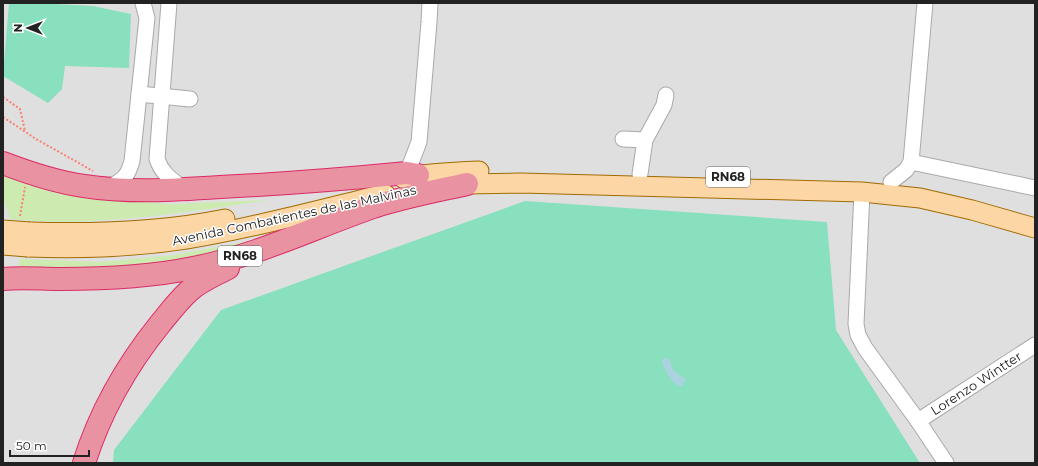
<svg xmlns="http://www.w3.org/2000/svg" width="1038" height="466" viewBox="0 0 1038 466" font-family="Montserrat,sans-serif">
  <style>
    .residential { fill: #e0dfdf }
    .grass { fill: #cdebb0 }
    .pitch { fill: #88e0be }
    .water { fill: #aad3df }
    .lines { fill: none; stroke-linecap: round; stroke-linejoin: round }
    .minor-casing { stroke: #a9a9a9; stroke-width: 17 }
    .major-casing { stroke: #a06b00; stroke-width: 21 }
    .highway-casing { stroke: #dc2a67; stroke-width: 24 }
    .path { stroke: #fa8072; stroke-width: 2; stroke-dasharray: 2 2; stroke-linecap: butt }
    .minor { stroke: #fff; stroke-width: 15 }
    .major { stroke: #fcd6a4; stroke-width: 19 }
    .highway { stroke: #e892a2; stroke-width: 22 }
    .major-bridge-casing { stroke: #a06b00; stroke-width: 21; stroke-linecap: butt }
    .major-bridge { stroke: #fcd6a4; stroke-width: 19 }
    .labels { text-anchor: middle; stroke-width: 3; stroke-linejoin: round; paint-order: stroke }
    .shield { fill: #fff; stroke: #646464; stroke-width: 1 }
    .shield-label { font-size: 12px; font-weight: bold; fill: #222 }
    .street-label { font-size: 13px; fill: #222; stroke: #fff }
  </style>
  <rect width="100%" height="100%" fill="#f2efe9"/>
  <rect class="residential" x="3" y="3" width="1032" height="460"/>
  <g class="grass">
    <path d="M3 174 40 186 91 198 171 204 270 200C185 212 96 228 10 219L3 198Z"/>
    <path d="M260 239 162 268 17 271 20 259 103 262 173 255Z"/>
  </g>
  <g class="pitch">
    <path d="M9 3H36L93 6 131 14 129 68 65 66 62 89 48 103 3 76Z"/>
    <path d="M525 201 827 222 836 330 920 463H113L114 450 221 310Z"/>
  </g>
  <path class="water" d="M665 358 670 359C672 373 676 372 686 379L683 385 681 387C671 384 665 371 662 362V360Z"/>
  <g class="lines">
    <defs>
      <g id="minor">
        <path d="M169 3 157 159C162 174 172 180 184 189"/>
        <path d="M139 94 190 99"/>
        <path d="M623 139 645 140"/>
        <path d="M911 162 1035 188"/>
        <path d="M407 173 419 142 429 22 430 3"/>
        <path d="M640 174 645 140 664 105 666 95"/>
        <path d="M891 182 906 170 911 162 925 3"/>
        <path d="M107 189C122 180 127 179 132 161L147 18 143 3"/>
        <path d="M862 192 856 324 858 335 865 348 918 421 946 463"/>
        <path d="M918 421 1035 345"/>
      </g>
      <g id="major">
        <path d="M403 178C428 173 454 172 479 171"/>
        <path d="M453 185 467 184 521 183 862 192 920 198 972 210 1035 228"/>
        <path d="M30 232C95 234 161 232 225 219"/>
        <path d="M28 247C81 249 134 247 186 239 253 228 318 210 385 194"/>
      </g>
      <g id="highway">
        <path d="M3 163C29 173 56 182 84 186 129 193 175 190 220 187 282 184 345 179 407 173L418 175"/>
        <path d="M3 279C22 277 41 279 60 279 105 279 150 277 193 268 256 256 313 228 373 207 404 197 436 191 467 184"/>
        <path d="M84 463C100 412 127 365 160 324 169 313 178 301 189 291 200 281 215 275 228 268"/>
      </g>
    </defs>
    <use href="#minor" class="minor-casing"/>
    <use href="#major" class="major-casing"/>
    <use href="#highway" class="highway-casing"/>
    <g class="path">
      <path d="M3 97 20 109 25 131"/>
      <path d="M3 117 36 139 93 171"/>
      <path d="M20 216 25 187"/>
    </g>
    <use href="#minor" class="minor"/>
    <use href="#major" class="major"/>
    <use href="#highway" class="highway"/>
    <defs>
      <g id="major-bridge">
        <path d="M3 230 30 232"/>
        <path d="M3 245 28 247"/>
      </g>
    </defs>
    <use href="#major-bridge" class="major-bridge-casing"/>
    <use href="#major-bridge" class="major-bridge"/>
  </g>
  <g class="labels">
    <g class="shield">
      <rect x="706" y="167" width="44" height="20" rx="3"/>
      <rect x="218" y="246" width="44" height="20" rx="3"/>
    </g>
    <g class="shield-label">
      <text x="728" y="181">RN68</text>
      <text x="240" y="260">RN68</text>
    </g>
    <g class="street-label">
      <text transform="translate(294 215) rotate(-12)" y="5">Avenida Combatientes de las Malvinas</text>
      <text transform="translate(976 383) rotate(-33)" y="5">Lorenzo Wintter</text>
    </g>
  </g>
  <rect width="1038" height="466" fill="none" stroke="#222222" stroke-width="8"/>
  <g transform="translate(28 28) rotate(270)" stroke="#ffffff" stroke-width="3" paint-order="stroke">
  <path d="M0-3L7 15L0 10L-7 15Z" fill="#222222"/>
  <text y="-6" font-size="11" font-weight="bold" text-anchor="middle" fill="#222222">N</text>
  </g>
  <path d="M10 450v6h79v-6" fill="none" stroke="#222222" stroke-width="2"/>
  <text x="16" y="450" font-size="12" fill="#222222" stroke="#ffffff" stroke-width="3" paint-order="stroke">50 m</text>
</svg>
